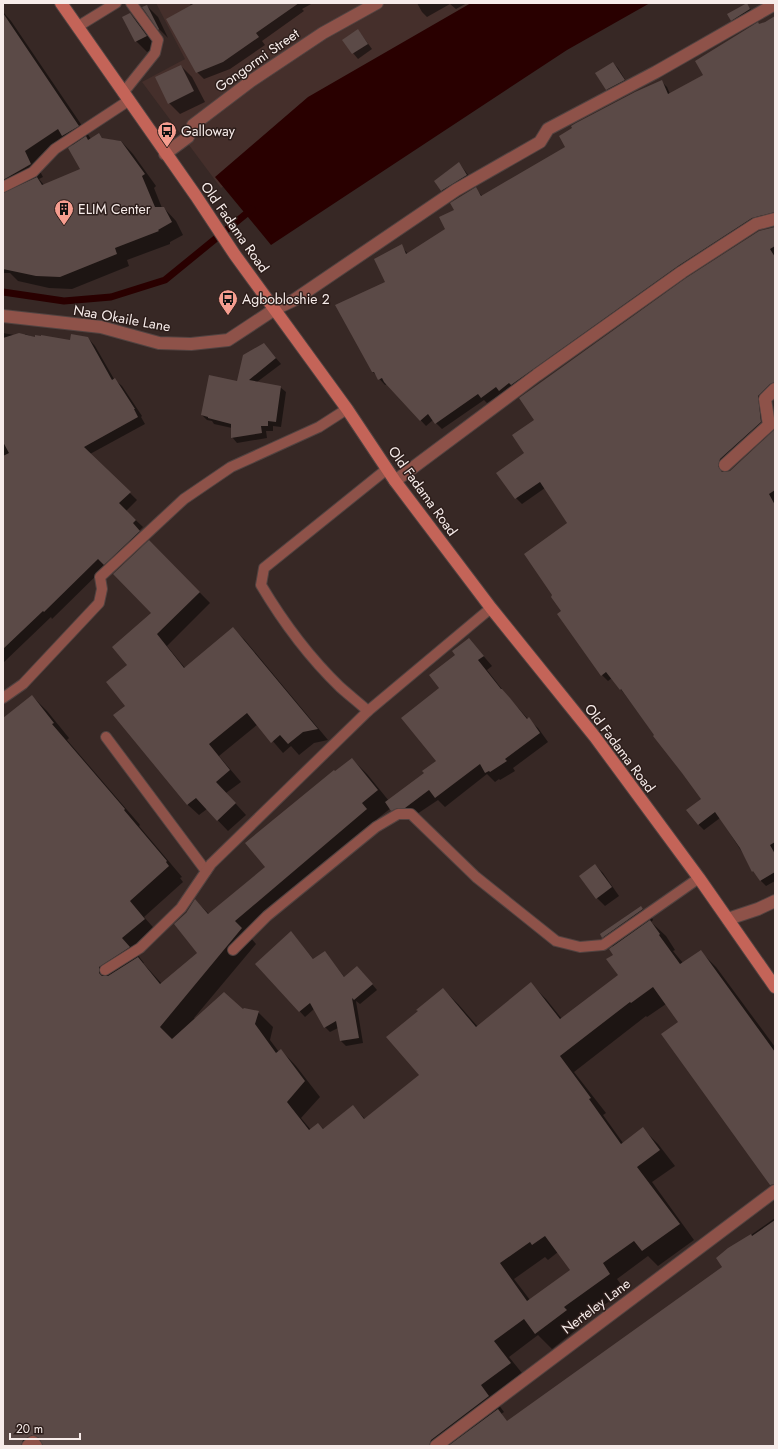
<svg xmlns="http://www.w3.org/2000/svg" width="778" height="1449" viewBox="0 0 778 1449" font-family="Jost,sans-serif">
  <style>
    .built { fill: #452f2b }
    .water { fill: #290000 }
    .shadow { fill: #0007; fill-rule: evenodd }
    .lines { fill: none; stroke-linecap: round; stroke-linejoin: round }
    .stream { stroke: #290000; stroke-width: 7 }
    .building { fill: #5b4a47; fill-rule: evenodd }
    .lane-casing { stroke: #524341; stroke-width: 12 }
    .street-casing { stroke: #524341; stroke-width: 14 }
    .secondary-casing { stroke: #524341; stroke-width: 14 }
    .lane { stroke: #8e5249; stroke-width: 10 }
    .street { stroke: #8e5249; stroke-width: 12 }
    .secondary { stroke: #c46458; stroke-width: 12 }
    .labels { text-anchor: middle; stroke-width: 3; stroke-linejoin: round; paint-order: stroke }
    .street-label { font-size: 14px; fill: #f7ecea; stroke: #2d1e1b }
    .poi-label { font-size: 14px; fill: #f7ecea; stroke: #2d1e1b; text-anchor: start }
  </style>
  <rect width="100%" height="100%" fill="#372825"/>
  <path class="built" d="M156 3H492L221 188 142 82 185 59Z"/>
  <path class="water" d="M471 3H650L567 50 271 245 215 177 308 97Z"/>
  <g class="shadow">
    <path d="M191 3H313L302 9 304 11 262 41 265 45 230 69 204 79 197 72 191 6 190 4Z"/>
    <path d="M417 3H467L456 9 450 4 427 17 422 12Z"/>
    <path d="M746 4 755 15 737 25 731 20Z"/>
    <path d="M147 6 158 17 168 38 159 29 144 8Z"/>
    <path d="M3 12 11 21 91 139 99 134 103 139 121 141 133 154 156 186 154 188 162 208H164L176 221 183 235 170 242V244L127 260 129 266 72 289 49 288 18 281 10 273H3ZM69 142 73 146 82 170 44 185 39 179 43 177 36 164Z"/>
    <path d="M130 14 141 25 157 47 147 52 136 41Z"/>
    <path d="M775 17V218L758 223 505 396 502 393 487 403 484 400 442 429 433 420 426 426 387 384 385 385 373 372 386 283 401 246 408 254 447 230 456 210 476 189 483 197 566 147 661 81 667 87 670 94 704 75 759 25Z"/>
    <path d="M358 30 372 49 358 59 353 53Z"/>
    <path d="M613 63 618 68 629 86 613 94 607 89Z"/>
    <path d="M181 66 192 77 205 102 180 114 169 103Z"/>
    <path d="M459 163 472 180 447 196 442 190Z"/>
    <path d="M775 227V391L765 400 766 428 725 465 723 472 731 471 775 431V881L766 886 760 880 720 818 704 830 698 824 702 799 626 696 612 678 608 681 602 675 559 614 563 611 568 524 545 488 522 504 516 498 525 453 535 420Z"/>
    <path d="M3 333 25 337V334L36 338 71 341 88 338 95 346 114 379 122 386 142 416 141 417 145 424 90 454 137 500 126 511 143 527 139 531 147 539 106 566 52 619 51 617 3 663Z"/>
    <path d="M269 350 281 364 257 382 280 387 286 392 281 427 273 426V431H266L267 438 237 443 232 437V428L214 424 212 421 207 420 202 415 238 382Z"/>
    <path d="M149 541 210 603 167 646 185 668 233 629 244 639 328 740 314 743 299 755 291 746 283 753 258 724 219 756 241 782 226 793 246 815 228 831 207 809 199 815 188 805 115 715 127 706 129 665 153 613Z"/>
    <path d="M469 639 492 666 487 670 505 693 528 719 538 728 548 742 513 768 515 771 500 780 499 779 495 782 487 774 445 807 438 800 414 816 401 819 391 808 377 819 382 825 250 937 256 944 194 1018 195 1019 243 1010 258 1012 273 1027 270 1040 279 1052 281 1050 296 1066 320 1097 301 1118 311 1130 318 1124 324 1129 353 1106 365 1119 420 1076 419 1012 443 989 458 1004 478 1027 531 984 546 999 562 1019 619 976 613 947 603 937 641 907 652 918 653 920 651 922 666 936 675 950 673 951 683 963 701 952 716 967 775 1047V1188L771 1184 680 1022 666 1004 647 1017 646 1016 574 1072 606 1113 603 1115 623 1143 643 1129 658 1144 675 1166 652 1182 694 1240 658 1266 648 1256 617 1279 625 1290 579 1323 581 1326 552 1349 538 1335 509 1357 526 1378 496 1401 504 1412 455 1446H3V719L32 696 47 711 69 738 67 740 140 825 139 826 182 877 180 878 183 882 144 917 160 935 137 954 144 963H143L162 984 198 953 186 913 195 900 209 914 266 867 352 759 367 774 389 801 425 773 437 761 440 688 457 655ZM558 1252 571 1270 530 1300 514 1279 545 1257 548 1260Z"/>
    <path d="M595 865 603 873 619 896 605 906 597 898Z"/>
    <path d="M291 932 314 960 325 952 345 978 362 972 377 990 360 1004 356 1001 363 1043 346 1046 341 1041 338 1028 330 1032 325 1027 314 1009 305 1017 256 964Z"/>
    <path d="M775 1218V1446H475L723 1267 737 1245Z"/>
  </g>
  <g class="lines">
    <path class="stream" d="M3 292 64 301 111 297 165 280 252 209"/>
  </g>
  <g class="building">
    <path d="M195 3H299L256 33 259 37 223 62 196 73 166 19Z"/>
    <path d="M747 3 750 9 731 21 727 14Z"/>
    <path d="M147 5 159 29 158 30 142 7Z"/>
    <path d="M3 13 79 126 62 136 58 129 25 151 31 164 3 180Z"/>
    <path d="M130 13 147 36 135 42 122 17Z"/>
    <path d="M775 16V212L752 218 678 266 511 385 509 383 499 391 496 387 481 398 478 394 435 424 428 414 420 421 384 382 382 378 378 380 374 372H372L335 305 385 282 374 259 402 244 406 254 445 229 439 217 454 210 450 203 476 187 481 196 565 147 559 136 572 128 571 126 576 123 635 92 662 80 668 94 703 75 695 61 758 22 759 24 765 22Z"/>
    <path d="M358 29 368 44 352 54 342 40Z"/>
    <path d="M613 62 625 80 606 90 595 73Z"/>
    <path d="M181 65 194 91 168 104 155 77Z"/>
    <path d="M99 133 102 138 121 141 145 174 142 176 155 207H164L172 222 158 230 159 231 115 248 117 254 60 277 36 276 3 269V193L37 177 42 185 80 169 68 148 86 136 88 140Z"/>
    <path d="M459 162 467 175 441 191 434 181Z"/>
    <path d="M775 227V246L770 249 775 257V382L770 384 758 396 761 422 720 459 718 466 722 472 730 471 775 429V490L769 494 775 505V842L770 845 775 854V872L760 881 753 871 752 872 740 848 715 812 698 825 686 810 701 799 682 773 653 736 654 735 621 689 620 690 606 672 601 676 557 614 561 611 551 597 552 595 524 554 567 523 540 482 515 499 496 473 524 453 512 435 534 420 519 398 686 278 759 231Z"/>
    <path d="M19 333 35 337V335L41 336V335L70 340 71 334 88 337 112 380 115 378 135 409H134L138 417 84 447 131 492 119 503 136 520 133 523 140 531 104 565 98 559 44 612 43 611 3 649V456L9 453 3 442V338Z"/>
    <path d="M264 343 276 358 249 380 281 386 276 422 268 421V426H261L262 433 231 438V424L208 418V417L201 415 209 375 237 381 243 355Z"/>
    <path d="M149 540 200 592 157 634 184 668 233 627 318 729 303 732 288 744 280 735 271 743 247 713 209 744 230 770 216 782 236 803 217 821 196 798 187 805 113 715 125 706 106 682 127 665 112 647 151 613 113 574Z"/>
    <path d="M469 638 484 656 478 660 501 689H502L510 698 527 719 529 717 540 733 505 759 507 761 490 772 489 771 485 773 480 764 435 798 429 790 405 808H398L391 811 385 802 424 773 422 771 436 761 401 718 439 688 429 675 455 655 452 651Z"/>
    <path d="M32 695 54 723 52 724 125 809 124 810 167 861 166 862 169 866 130 901 145 919 122 938 130 947 99 967V973L102 976H108L138 957 160 984 197 953 174 924 186 913 195 899 208 914 265 867 245 843 334 770 335 771 352 758 378 790 362 803 367 809 235 921 242 928 160 1027 172 1039 224 992 243 1009 244 1008 259 1011 255 1024 276 1053 281 1049 305 1081 287 1102 309 1130 318 1123 323 1129 353 1105 364 1119 419 1075 386 1037 418 1011 416 1010 443 988 476 1027 531 982 560 1019 618 975 606 959 613 955 609 949 650 920 660 934 659 935 680 964 701 950 775 1052V1184L770 1185 661 1034 678 1022 653 987 631 1003 630 1002 560 1056 591 1098 589 1099 621 1144 643 1127 660 1150 637 1167 680 1224 642 1251 634 1241 603 1263 610 1274 564 1307 567 1310 535 1334 524 1319 494 1341 511 1363 481 1385 489 1396 431 1440 429 1446H43L39 1438 32 1435 23 1440 21 1446H3V718ZM545 1236 570 1270 527 1301 500 1263 530 1242 532 1245Z"/>
    <path d="M595 864 612 887 596 899 579 876Z"/>
    <path d="M641 906 643 909 602 938 600 934Z"/>
    <path d="M291 931 313 959 325 951 344 977 357 966 373 984 354 1000 352 998 359 1038 340 1041 336 1021 324 1028 310 1003 299 1012 255 964Z"/>
    <path d="M775 1220V1446H448L498 1409 507 1421 722 1267 716 1258 728 1248 751 1234 752 1236Z"/>
  </g>
  <g class="lines">
    <defs>
      <g id="lane">
        <path d="M77 27 116 3"/>
        <path d="M123 93 155 53 158 40 131 3"/>
        <path d="M3 187 33 172 55 149 128 101"/>
        <path d="M3 698 23 684 99 603 102 589 100 577 184 499 231 467 319 427 347 409"/>
        <path d="M368 711C359 703 349 695 340 687 309 657 283 622 261 585L264 568 387 469"/>
        <path d="M106 737 206 871"/>
        <path d="M233 950 267 916 376 827 398 814H411L476 877 556 941 580 947 603 945 699 878"/>
        <path d="M105 970 140 948 181 908 211 864 368 711 491 608"/>
      </g>
      <g id="street">
        <path d="M165 154 188 137 193 125 251 81 323 33 377 3"/>
        <path d="M3 316 101 327 159 343 191 344 228 340 275 309 294 300 456 190 540 142 548 129 656 72 775 4"/>
        <path d="M725 465 769 425 765 399 775 389"/>
        <path d="M395 481 537 375 682 272 756 224 775 219"/>
        <path d="M728 919 758 909 775 901"/>
        <path d="M28 1446 33 1442 36 1446"/>
        <path d="M436 1446 775 1191"/>
      </g>
      <path id="secondary" d="M61 3 196 196 235 255 347 409 395 481 491 608 595 737 699 878 775 987"/>
    </defs>
    <use href="#lane" class="lane-casing"/>
    <use href="#street" class="street-casing"/>
    <use href="#secondary" class="secondary-casing"/>
    <use href="#lane" class="lane"/>
    <use href="#street" class="street"/>
    <use href="#secondary" class="secondary"/>
  </g>
  <defs>
    <symbol id="bus-pin" viewBox="-11 -11 22 30"><path d="M0 17L-7.5 6A9.5 9.5 0 1 1 7.5 6Z" fill="#f59d8f" stroke="#2d1e1b"/><path d="M-5-6H5V4H4V6H2V4H-2V6H-4V4H-5ZM-3.5-4V0h7V-4ZM-3.5 1.2v1.5H-2V1.2ZM2 1.2v1.5H3.5V1.2Z" fill="#111"/></symbol>
    <symbol id="building-pin" viewBox="-11 -11 22 30"><path d="M0 17L-7.5 6A9.5 9.5 0 1 1 7.5 6Z" fill="#f59d8f" stroke="#2d1e1b"/><path d="M-4-6H4V6H1V3H-1V6H-4ZM-2.5-4.3h1.7v1.8h-1.7ZM.8-4.3h1.7v1.8H.8ZM-2.5-1h1.7V.8h-1.7ZM.8-1h1.7V.8H.8Z" fill="#111"/></symbol>
  </defs>
  <g fill-rule="evenodd">
    <use href="#bus-pin" x="156" y="120" width="22" height="30"/>
    <use href="#building-pin" x="53" y="198" width="22" height="30"/>
    <use href="#bus-pin" x="217" y="288" width="22" height="30"/>
  </g>
  <g class="labels">
    <g class="street-label">
      <text transform="translate(257 60) rotate(-35)" y="5">Gongormi Street</text>
      <text transform="translate(235 227) rotate(55)" y="5">Old Fadama Road</text>
      <text transform="translate(122 318) rotate(10)" y="5">Naa Okaile Lane</text>
      <text transform="translate(423 491) rotate(54)" y="5">Old Fadama Road</text>
      <text transform="translate(620 748) rotate(53)" y="5">Old Fadama Road</text>
      <text transform="translate(596 1306) rotate(-37)" y="5">Nerteley Lane</text>
    </g>
    <g class="poi-label">
      <text x="181" y="136">Galloway</text>
      <text x="78" y="214">ELIM Center</text>
      <text x="242" y="304">Agbobloshie 2</text>
    </g>
  </g>
  <rect width="778" height="1449" fill="none" stroke="#f7ecea" stroke-width="8"/>
  <path d="M10 1433v6h70v-6" fill="none" stroke="#f7ecea" stroke-width="2"/>
  <text x="16" y="1433" font-size="12" fill="#f7ecea" stroke="#2d1e1b" stroke-width="3" paint-order="stroke">20 m</text>
</svg>
